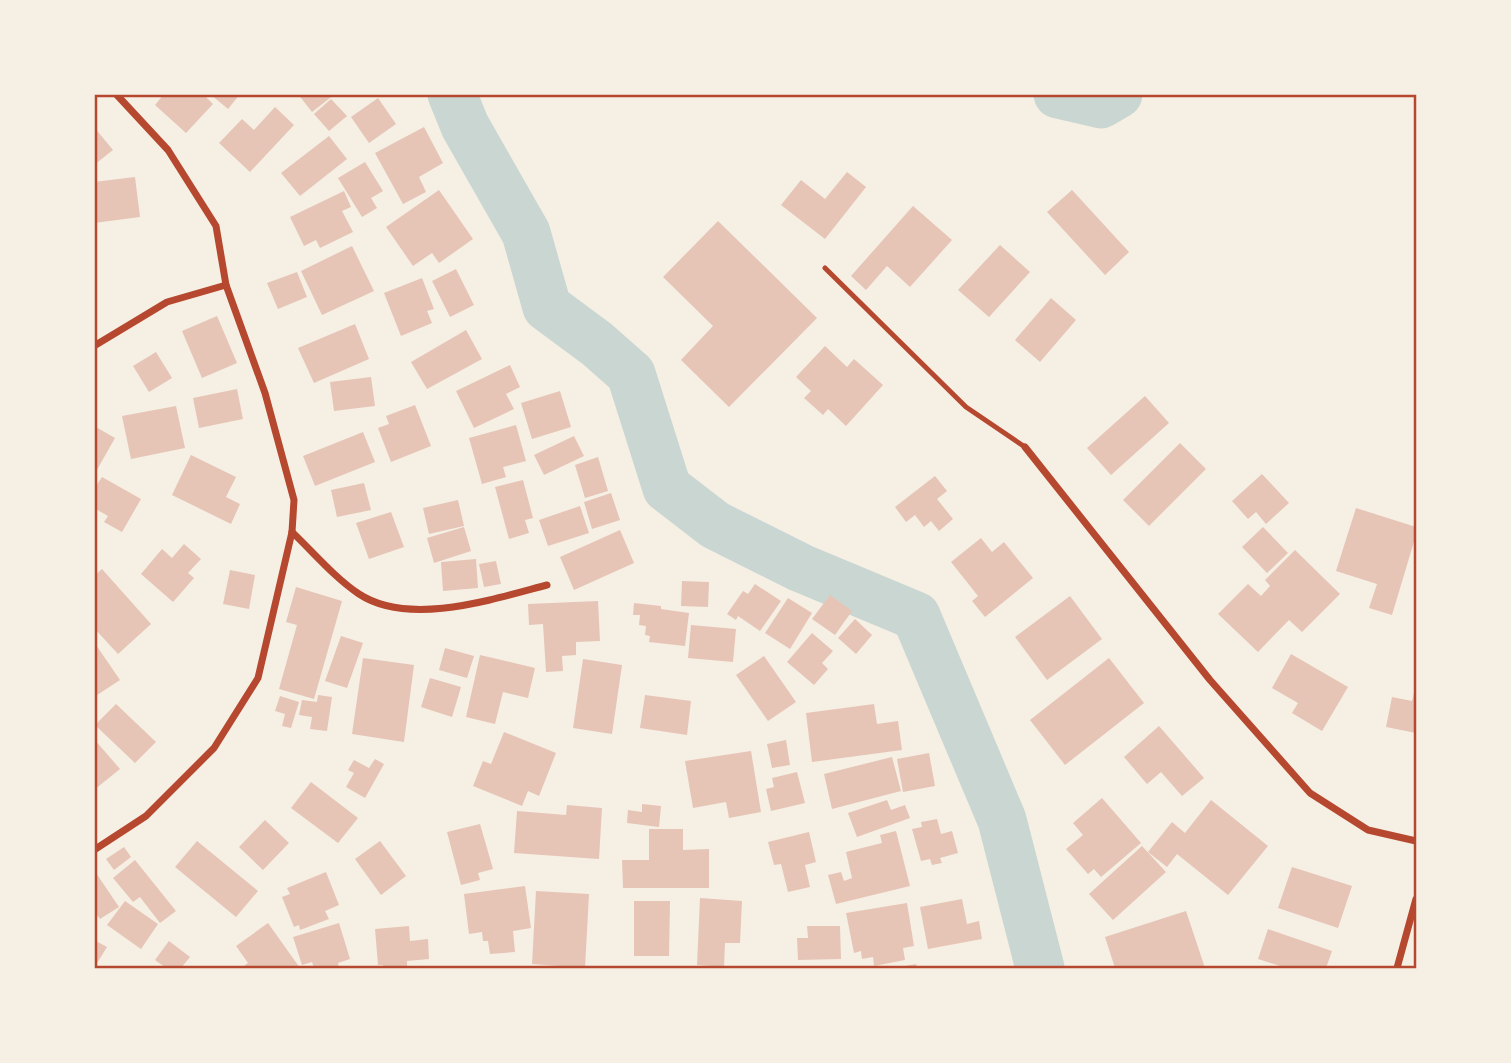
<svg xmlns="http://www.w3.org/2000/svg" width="1511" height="1063" viewBox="0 0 1511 1063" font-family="'Titillium Web',sans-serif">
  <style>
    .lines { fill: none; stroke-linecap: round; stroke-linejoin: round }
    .river { stroke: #c9d6d2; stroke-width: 49 }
    .building { fill: #e6c5b7 }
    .service { stroke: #b5482f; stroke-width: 5 }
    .minor { stroke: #b5482f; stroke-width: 7 }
    .neatline { fill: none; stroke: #b5482f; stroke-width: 2.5 }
  </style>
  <rect width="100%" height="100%" fill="#f6efe4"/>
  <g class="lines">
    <g class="river">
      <path d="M452 94 465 126 526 233 547 307 597 344 631 374 667 488 715 525 801 568 916 616 1002 820 1040 968"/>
      <path d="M1058 94 1101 104 1118 94"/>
    </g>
  </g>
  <g class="building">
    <path d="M164 94H203L213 104 186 133 155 105Z"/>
    <path d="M210 94H240L228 109Z"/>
    <path d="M298 94H335L312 112Z"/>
    <path d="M378 98 396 124 369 143 351 117Z"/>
    <path d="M331 99 347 116 329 131 314 114Z"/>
    <path d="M275 107 294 125 250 172 219 143 242 119 254 130Z"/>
    <path d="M94 127 113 150 94 165Z"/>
    <path d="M424 127 443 163 419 177 426 192 403 204 375 153Z"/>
    <path d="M329 136 347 159 300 196 281 173Z"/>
    <path d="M365 162 383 191 371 198 377 208 362 217 338 178Z"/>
    <path d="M847 172 866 187 825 239 781 205 801 180 825 199Z"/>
    <path d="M135 177 140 217 94 223V182Z"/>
    <path d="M439 190 473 239 439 263 432 253 413 266 386 227Z"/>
    <path d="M1072 190 1129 252 1105 275 1047 212Z"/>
    <path d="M344 191 351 207 342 211 353 232 320 248 316 240 304 246 290 217Z"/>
    <path d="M913 206 952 240 910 287 887 266 866 290 851 276Z"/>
    <path d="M718 221 817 318 729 407 681 360 713 326 663 277Z"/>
    <path d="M1000 245 1030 272 989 317 958 290Z"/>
    <path d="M352 246 374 291 322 315 301 271Z"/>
    <path d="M456 269 474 305 450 317 432 281Z"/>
    <path d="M297 272 307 297 278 309 267 283Z"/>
    <path d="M422 278 434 309 427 311 432 323 401 336 384 293Z"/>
    <path d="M1051 298 1076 320 1040 362 1015 340Z"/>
    <path d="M217 316 237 363 202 378 182 331Z"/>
    <path d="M355 324 369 359 314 383 298 348Z"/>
    <path d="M466 330 482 359 427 389 411 362Z"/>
    <path d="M825 346 847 367 854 359 883 385 846 426 828 409 823 415 804 398 811 391 796 377Z"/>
    <path d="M156 352 172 378 149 392 133 366Z"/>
    <path d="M510 365 520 387 506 394 514 409 474 428 456 391Z"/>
    <path d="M371 377 375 406 334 411 330 382Z"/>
    <path d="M237 389 243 419 199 428 193 398Z"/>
    <path d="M560 391 571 427 532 439 521 403Z"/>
    <path d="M1145 396 1169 423 1111 475 1087 448Z"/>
    <path d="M415 405 431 446 391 462 378 428 389 424 386 416Z"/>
    <path d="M176 406 185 448 131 459 122 416Z"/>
    <path d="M516 425 526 461 503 467 506 477 482 484 469 438Z"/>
    <path d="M94 426 115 438 94 475Z"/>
    <path d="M363 432 375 462 315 486 303 456Z"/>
    <path d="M574 436 584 456 544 475 534 455Z"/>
    <path d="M1180 443 1206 469 1149 526 1123 500Z"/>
    <path d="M191 455 236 477 226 497 240 504 231 524 172 495Z"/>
    <path d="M598 457 608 491 585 498 575 465Z"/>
    <path d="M1262 474 1289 503 1266 524 1256 512 1248 519 1232 501Z"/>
    <path d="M935 476 947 491 937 499 953 519 939 531 931 521 924 527 915 515 906 522 895 507Z"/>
    <path d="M102 477 141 499 122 532 104 522 108 516 94 508V489Z"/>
    <path d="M523 480 533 518 525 520 529 533 509 539 495 487Z"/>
    <path d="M364 483 371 510 337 517 331 490Z"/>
    <path d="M611 493 620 520 592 529 584 502Z"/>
    <path d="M458 500 464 526 429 534 423 508Z"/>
    <path d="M580 506 589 533 548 546 539 520Z"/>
    <path d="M1356 508 1416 527V535L1392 615 1369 608 1377 584 1336 571Z"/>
    <path d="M391 512 404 547 369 559 356 523Z"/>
    <path d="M464 527 471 551 434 563 427 538Z"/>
    <path d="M1263 527 1288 553 1267 573 1242 547Z"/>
    <path d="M620 530 634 563 574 590 560 557Z"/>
    <path d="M981 538 992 552 1004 542 1033 578 985 617 972 601 978 596 951 562Z"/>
    <path d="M184 544 201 559 188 573 194 578 173 602 141 574 162 549 172 558Z"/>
    <path d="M1295 550 1340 594 1302 632 1289 620 1258 652 1218 614 1248 584 1261 596 1270 586 1265 580Z"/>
    <path d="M476 559 478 588 443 591 441 562Z"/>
    <path d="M496 561 501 584 484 587 479 564Z"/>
    <path d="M102 569 151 624 118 654 94 628V576Z"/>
    <path d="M230 570 255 575 249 609 223 604Z"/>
    <path d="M682 581 709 582 708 607 681 606Z"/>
    <path d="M755 584 781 601 760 631 738 616 736 620 727 614 743 591 748 594Z"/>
    <path d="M296 587 342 601 314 699 279 689 297 625 286 622Z"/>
    <path d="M830 595 852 611 835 635 812 619Z"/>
    <path d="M1070 596 1102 639 1047 680 1015 637Z"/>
    <path d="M788 598 812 613 790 649 765 633Z"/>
    <path d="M598 601 600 641 576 642V655L562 656 563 671 546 672 543 624 529 625 528 604Z"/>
    <path d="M634 603 661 606V609L689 613 685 646 649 642 650 636 645 635 646 626 639 625 640 615H633Z"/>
    <path d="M855 619 872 635 856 654 838 638Z"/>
    <path d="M691 625 736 629 733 662 688 658Z"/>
    <path d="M812 633 833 651 822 663 828 669 814 685 787 662Z"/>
    <path d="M341 636 363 643 347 688 325 681Z"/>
    <path d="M94 642 120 680 94 697Z"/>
    <path d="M445 648 474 656 467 678 439 670Z"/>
    <path d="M1291 654 1348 687 1322 731 1292 713 1298 703 1272 688Z"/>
    <path d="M480 655 535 668 528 698 503 692 495 724 466 717Z"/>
    <path d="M764 656 796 702 768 721 736 675Z"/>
    <path d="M363 658 414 665 404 742 352 734Z"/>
    <path d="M1109 658 1144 703 1065 765 1030 720Z"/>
    <path d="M583 659 622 665 612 734 573 728Z"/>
    <path d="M430 678 461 687 452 717 421 707Z"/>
    <path d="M1414 693H1416V733L1386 727 1392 697 1412 701Z"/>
    <path d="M318 695 332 697 327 731 310 729 312 717 299 715 302 700 317 702Z"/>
    <path d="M645 695 691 701 687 735 640 728Z"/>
    <path d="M280 696 299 702 291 728 282 726 285 714 275 711Z"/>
    <path d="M116 704 156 742 135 763 95 725Z"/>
    <path d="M874 704 877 724 898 721 902 750 812 762 806 713Z"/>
    <path d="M1159 726 1204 778 1182 796 1161 772 1147 784 1124 757Z"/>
    <path d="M504 732 556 753 539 796 528 791 522 806 473 786 483 761 491 764Z"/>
    <path d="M94 739 120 769 94 790Z"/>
    <path d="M786 740 790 765 772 768 767 744Z"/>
    <path d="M751 751 761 812 729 818 726 802 693 808 685 761Z"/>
    <path d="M929 753 935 786 903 792 897 759Z"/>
    <path d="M892 757 901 791 832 809 824 774Z"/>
    <path d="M375 759 384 764 365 798 346 787 354 773 348 770 354 760 369 768Z"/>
    <path d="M797 772 805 803 771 811 766 789 774 787 772 778Z"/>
    <path d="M311 782 358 818 338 843 291 808Z"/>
    <path d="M1102 798 1141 843 1101 877 1094 869 1088 874 1066 849 1083 835 1073 823Z"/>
    <path d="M887 800 891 810 905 805 910 818 857 837 848 813Z"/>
    <path d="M1211 800 1268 846 1228 895 1177 854 1167 867 1148 852 1172 822 1185 833Z"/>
    <path d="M642 804 661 806 659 827 627 823 628 810 642 812Z"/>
    <path d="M567 805 602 808 599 859 514 853 517 811 566 815Z"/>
    <path d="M937 819 941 834 952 831 958 853 940 858 942 863 932 865 930 859 921 861 912 829 922 827 921 822Z"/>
    <path d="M265 820 289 843 263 870 239 847Z"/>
    <path d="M480 824 493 869 478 873 480 880 461 885 447 832Z"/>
    <path d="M649 829H683V850L709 849V888H623L622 860H649Z"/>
    <path d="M896 831 910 886 836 904 828 875 841 872 844 881 852 878 846 852 882 843 880 835Z"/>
    <path d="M809 832 816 862 805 865 810 887 788 892 781 864 774 865 768 842Z"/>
    <path d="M197 841 258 891 236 917 175 867Z"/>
    <path d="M380 841 406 876 381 895 355 859Z"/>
    <path d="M1142 846 1166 872 1113 920 1089 894Z"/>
    <path d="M124 847 131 857 114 870 106 859Z"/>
    <path d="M135 860 176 911 160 923 140 897 133 902 113 878Z"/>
    <path d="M1292 867 1352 886 1338 928 1278 908Z"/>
    <path d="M94 870 119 907 100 919 94 911Z"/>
    <path d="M326 872 339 905 325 911 329 919 300 930 299 925 294 927 282 897 290 894 287 888Z"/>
    <path d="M525 886 531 928 513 931 515 952 490 954 488 941H483L482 932 469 934 464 894Z"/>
    <path d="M536 891 589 894 585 968 532 964Z"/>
    <path d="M700 898 742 901 740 943H725L724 967 697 965Z"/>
    <path d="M962 899 967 924 979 921 982 939 928 949 920 907Z"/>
    <path d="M125 901 158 924 141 949 107 925Z"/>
    <path d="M634 901H670L669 956H634Z"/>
    <path d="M907 903 914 946 903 948 905 960 874 966 873 957 862 959 861 951 854 953 846 913Z"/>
    <path d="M1186 911 1205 968H1115L1105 937Z"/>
    <path d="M268 923 300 968H241L248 963 236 946Z"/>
    <path d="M339 923 350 959 338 963 339 968H314L312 962 302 965 293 937Z"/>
    <path d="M409 926 410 941 428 939 429 959 407 961V968H383V965H378L375 929Z"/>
    <path d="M807 926H840L841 959 798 960 797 938H808Z"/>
    <path d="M1268 929 1332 951 1326 968H1286L1258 959Z"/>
    <path d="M94 940 107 947 94 968Z"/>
    <path d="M169 941 190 957 181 968H166L155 960Z"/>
    <path d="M916 964 917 968H899V967Z"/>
  </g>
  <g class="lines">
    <path class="service" d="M825 268 966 407 1025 447"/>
    <g class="minor">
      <path d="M94 346 167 302 226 285"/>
      <path d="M1025 447 1210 680 1310 793 1368 830 1416 841"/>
      <path d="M292 532C314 553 335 578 359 594 409 627 494 599 547 585"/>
      <path d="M94 850 146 816 214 748 258 678 292 532 294 500 265 393 226 285 216 226 168 150 116 94"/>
      <path d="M1397 968 1416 899"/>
    </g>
  </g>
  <rect width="1511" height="1063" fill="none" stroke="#f6efe4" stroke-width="192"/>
  <rect x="96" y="96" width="1319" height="871" class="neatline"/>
</svg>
